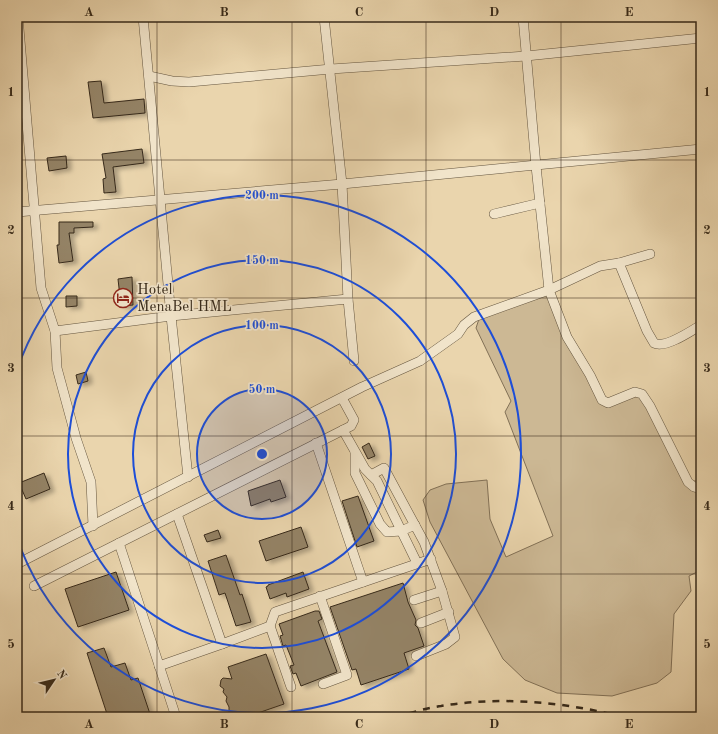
<svg xmlns="http://www.w3.org/2000/svg" width="718" height="734" viewBox="0 0 718 734" font-family="'Old Standard TT',serif">
  <style>
    .green { fill: #ccb894; stroke: #827157 }
    .building { fill: #948366; stroke: #372a1a; filter: url(#shadow) }
    .lines { fill: none; stroke-linecap: round; stroke-linejoin: round }
    .minor-casing { stroke: #64553f; stroke-width: 10 }
    .minor { stroke: #f1e4ca; stroke-width: 9 }
    .rail { stroke: #372a1a; stroke-width: 2.5; stroke-dasharray: 7 7; stroke-linecap: butt }
    .grid { fill: none; stroke: #372a1a; stroke-width: 1; stroke-opacity: 0.55 }
    .ring { fill: none; stroke: #1d4ed8; stroke-width: 2 }
    .labels { text-anchor: middle; stroke-width: 3.5; stroke-linejoin: round; paint-order: stroke }
    .poi-label { font-size: 15px; fill: #372a1a; stroke: #f1e4ca; text-anchor: start }
    .centre { fill: #1d4ed8; stroke: #f1e4ca; stroke-width: 2 }
    .ring-label { font-size: 12px; text-anchor: middle; font-weight: bold; fill: #1d4ed8; stroke: #f1e4ca; stroke-width: 3.5; stroke-linejoin: round; paint-order: stroke }
    .neatline { fill: none; stroke: #372a1a; stroke-width: 1.5 }
    .grid-label { font-size: 13px; text-anchor: middle; font-weight: bold; fill: #372a1a }
  </style>
  <defs>
    <filter id="shadow"><feDropShadow dx="4.5" dy="2.5" stdDeviation="2" flood-color="#0004"/></filter>
  </defs>
  <rect width="100%" height="100%" fill="#ead5ad"/>
  <filter id="stains"><feTurbulence type="fractalNoise" baseFrequency=".005" numOctaves="4"/><feColorMatrix values="0 0 0 0 .2 0 0 0 0 .09 0 0 0 0 .02 0 0 0 .5 -.17"/></filter>
  <radialGradient id="worn" r=".72"><stop offset=".6" stop-color="#630" stop-opacity="0"/><stop offset="1" stop-color="#630" stop-opacity=".3"/></radialGradient>
  <path class="green" d="M550 291 602 401 636 388 689 481H701V570L689 576 691 591 674 614 671 672 657 683 612 696 557 693 525 680 503 659 430 522 423 500 430 490 446 484 487 480 490 519 506 557 553 536 505 412 511 401 476 328 479 319Z"/>
  <g class="building">
    <path d="M101 81 104 103 144 99 145 113 93 118 88 82Z"/>
    <path d="M142 149 144 163 113 167 116 192 104 193 103 179 106 178 102 154Z"/>
    <path d="M66 156 67 168 49 171 47 158Z"/>
    <path d="M59 222H93V227L74 228V233H69L73 261 59 263 57 245H59Z"/>
    <path d="M132 277 133 305 121 306 118 279Z"/>
    <path d="M66 296H77V306L66 307Z"/>
    <path d="M86 372 88 381 78 384 76 375Z"/>
    <path d="M369 443 375 456 368 459 362 447Z"/>
    <path d="M44 473 50 489 26 499 19 483Z"/>
    <path d="M280 480 286 497 271 502 270 499 251 506 248 491Z"/>
    <path d="M358 496 374 541 357 547 342 501Z"/>
    <path d="M301 527 308 547 266 561 259 541Z"/>
    <path d="M218 530 221 538 207 542 204 535Z"/>
    <path d="M226 555 240 595 242 594 251 622 236 626 225 593 219 595 208 561Z"/>
    <path d="M116 572 129 610 78 627 65 589Z"/>
    <path d="M303 572 309 589 287 597 286 593 270 599 266 587 268 586V585Z"/>
    <path d="M403 583 408 602 416 620 415 625 418 628 424 646 404 653 409 669 361 685 356 669 352 670 330 607Z"/>
    <path d="M315 611H319L322 619 318 621 337 672 301 686 296 673 293 674 290 666 294 665 286 645 283 646 280 636 283 635 279 624Z"/>
    <path d="M104 648 111 667 125 663 131 680 138 678 151 717H108L87 653Z"/>
    <path d="M266 654 284 704 255 714 256 717H233L229 712V707L226 701 227 697 223 692 224 689 220 686 221 680 223 678 232 679 228 667Z"/>
  </g>
  <g class="lines">
    <defs>
      <g id="minor">
        <path d="M18 17 41 288 55 331 57 368 76 438 91 482 93 526"/>
        <path d="M143 17 171 316 188 477"/>
        <path d="M324 17 342 184 348 299 354 361"/>
        <path d="M523 17 536 166 549 290 567 337 590 375 602 400 608 403 635 392 642 394 650 406 688 482 694 487 701 489"/>
        <path d="M149 76 172 81 189 82 331 69 526 56 701 38"/>
        <path d="M17 212 342 184 701 149"/>
        <path d="M494 214 540 203"/>
        <path d="M619 263 650 254"/>
        <path d="M55 331 171 316 348 299"/>
        <path d="M343 430 365 469 377 481 417 563"/>
        <path d="M316 443 363 582"/>
        <path d="M355 453V473L380 524 387 532 401 531 415 525"/>
        <path d="M371 475 384 468 424 542 442 591 455 637 446 644 416 656"/>
        <path d="M119 543 176 717"/>
        <path d="M17 564 362 387 420 361 458 334 464 325 474 317 549 290 600 266 619 263 647 331 654 343C665 349 691 331 701 325"/>
        <path d="M34 586 351 426 354 420 342 398"/>
        <path d="M320 596 347 675 323 684"/>
        <path d="M414 600 442 591"/>
        <path d="M421 623 449 612"/>
        <path d="M270 626 291 687"/>
        <path d="M222 644 270 626 275 612 431 559"/>
        <path d="M159 666 222 644 177 514"/>
      </g>
    </defs>
    <use href="#minor" class="minor-casing"/>
    <use href="#minor" class="minor"/>
    <path class="rail" d="M396 717C411 713 426 708 441 706 501 696 565 702 623 717"/>
  </g>
  <path class="grid" d="M157 17V717M292 17V717M426 17V717M561 17V717M17 160H701M17 298H701M17 436H701M17 574H701"/>
  <circle cx="262" cy="454" r="65" fill="#1d4ed8" fill-opacity=".12"/>
  <g class="ring">
    <circle cx="262" cy="454" r="65"/>
    <circle cx="262" cy="454" r="129"/>
    <circle cx="262" cy="454" r="194"/>
    <path d="M17 370A259 259 0 1 1 17 538"/>
  </g>
  <defs>
    <symbol id="hotel-ring" viewBox="-11 -11 22 22"><circle r="9.5" fill="#f1e4ca" stroke="#8f2418" stroke-width="1.5"/><path d="M-6-4.5h1.5V1H6V5H4.5V3h-9V5H-6ZM-4 0a1.8 1.8 0 1 1 3.6 0ZM.5 0V-2.5h3Q6-2.5 6 0Z" fill="#8f2418"/></symbol>
  </defs>
  <g fill-rule="evenodd">
    <use href="#hotel-ring" x="112" y="287" width="22" height="22"/>
  </g>
  <g class="labels">
    <g class="poi-label">
      <text x="137" y="294">Hotel<tspan x="137" dy="17">MenaBel HML</tspan></text>
    </g>
  </g>
  <circle cx="262" cy="454" r="6" class="centre"/>
  <g class="ring-label">
    <text x="262" y="199">200 m</text>
    <text x="262" y="264">150 m</text>
    <text x="262" y="329">100 m</text>
    <text x="262" y="393">50 m</text>
  </g>
  <rect width="718" height="734" fill="none" stroke="#ead5ad" stroke-width="44"/>
  <g transform="translate(54 680) rotate(55)" stroke="#f1e4ca" stroke-width="3" paint-order="stroke">
  <path d="M0-3L7 15L0 10L-7 15Z" fill="#372a1a"/>
  <text y="-6" font-size="11" font-weight="bold" text-anchor="middle" fill="#372a1a">N</text>
  </g>
  <rect x="22" y="22" width="674" height="690" class="neatline"/>
  <g class="grid-label">
    <text x="89" y="16">A</text>
    <text x="224" y="16">B</text>
    <text x="359" y="16">C</text>
    <text x="494" y="16">D</text>
    <text x="629" y="16">E</text>
    <text x="11" y="96">1</text>
    <text x="707" y="96">1</text>
    <text x="11" y="234">2</text>
    <text x="707" y="234">2</text>
    <text x="11" y="372">3</text>
    <text x="707" y="372">3</text>
    <text x="11" y="510">4</text>
    <text x="707" y="510">4</text>
    <text x="11" y="648">5</text>
    <text x="707" y="648">5</text>
    <text x="89" y="728">A</text>
    <text x="224" y="728">B</text>
    <text x="359" y="728">C</text>
    <text x="494" y="728">D</text>
    <text x="629" y="728">E</text>
  </g>
  <rect width="100%" height="100%" filter="url(#stains)"/>
  <rect width="100%" height="100%" fill="url(#worn)"/>
</svg>
